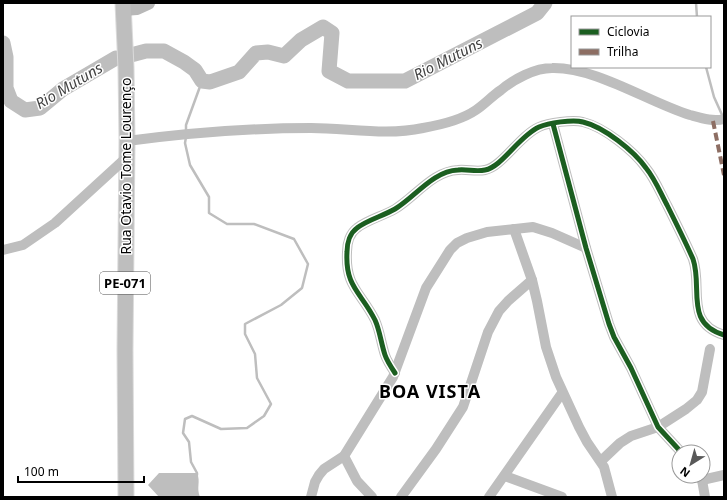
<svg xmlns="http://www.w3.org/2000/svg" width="727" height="500" viewBox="0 0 727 500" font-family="'Noto Sans',sans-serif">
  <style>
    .water { fill: #bebebe }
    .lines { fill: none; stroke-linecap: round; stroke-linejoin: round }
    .stream { stroke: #bebebe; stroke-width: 2.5 }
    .river { stroke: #bebebe; stroke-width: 15 }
    .primary-casing { stroke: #dbdbdb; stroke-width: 17 }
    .street { stroke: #bebebe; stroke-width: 10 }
    .secondary { stroke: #b8b8b8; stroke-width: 14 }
    .primary { stroke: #bebebe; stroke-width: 15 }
    .quiet { stroke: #8d6e63; stroke-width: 4; stroke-dasharray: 8 4; stroke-linecap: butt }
    .cycleway-casing { stroke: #fff; stroke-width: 8 }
    .cycleway { stroke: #1b5e20; stroke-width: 5 }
    .labels { text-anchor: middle; stroke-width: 3; stroke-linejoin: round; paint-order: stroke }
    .shield { fill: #fff; stroke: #4c4c4c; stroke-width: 1 }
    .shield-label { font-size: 13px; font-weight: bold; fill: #000 }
    .street-label { font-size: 14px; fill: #000; stroke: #fff }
    .water-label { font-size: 15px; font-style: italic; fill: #434343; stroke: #fff }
    .district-label { font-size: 18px; font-weight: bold; letter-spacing: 1px; fill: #000; stroke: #fff }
  </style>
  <rect width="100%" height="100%" fill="#fff"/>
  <path class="water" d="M159 473H197C201 482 196 487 200 497H159L148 485Z"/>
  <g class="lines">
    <g class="stream">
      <path d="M696 3 697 17"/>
      <path d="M706 67 714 97 723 117"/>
      <path d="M186 132V125L202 81"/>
      <path d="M186 137 185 143 190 165 209 197V213L227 224H254L294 239 308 264 302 288 281 305 245 324V334L255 354 257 378 271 404 264 416 247 428 221 429 192 416 185 419 183 433 189 442 191 462 197 473V475"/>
    </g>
    <g class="river">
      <path d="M3 43 6 57V88L11 101 25 110 40 108 63 89 116 58"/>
      <path d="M131 55 146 51H164L184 62 195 70 202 81 210 82 239 72 256 53 268 52 284 56 301 40 323 27 332 33 329 71 348 81H405L537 13 545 3"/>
    </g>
    <defs>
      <path id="primary" d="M123 3 126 68 127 141 125 350 126 497"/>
    </defs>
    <use href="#primary" class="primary-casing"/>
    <g class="street">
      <path d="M553 124 586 248 609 324 614 337 631 368 658 427 681 452"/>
      <path d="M127 141C188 133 249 128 311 128 348 128 386 136 423 128 440 125 463 119 476 110 485 104 492 96 501 90 514 79 535 68 552 68 596 67 648 102 690 115 701 118 713 122 724 119"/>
      <path d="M514 229 532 280 537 301 546 347 556 377 579 427 587 442 604 467 612 497"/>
      <path d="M3 250 23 245 55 223 126 158"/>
      <path d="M395 373C391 367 387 361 385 355 381 343 380 331 375 320 361 292 345 287 347 252 347 243 350 233 357 228 367 220 383 216 395 209 415 197 433 171 458 170 467 169 476 172 485 170 502 167 519 136 539 127 548 123 573 119 583 122 604 127 634 151 646 168 655 179 660 192 667 205 676 223 685 241 693 259 703 288 684 323 724 335"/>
      <path d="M344 456 357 481 372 497"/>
      <path d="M601 461 620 443 631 436 658 427 686 409 697 400 702 392 710 349"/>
      <path d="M505 476 562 497"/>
      <path d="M700 476 702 480 705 497"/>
      <path d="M702 480 724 475"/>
      <path d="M311 497 315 482 319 475 324 469 344 456 393 377 426 288 450 250 457 243 467 238 487 232 533 227 552 233 586 248"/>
      <path d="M401 497 436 449 463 407 488 332 499 311 508 301 532 280"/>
      <path d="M489 497 562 393"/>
    </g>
    <path class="secondary" d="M123 9 137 8 148 3"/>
    <use href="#primary" class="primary"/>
    <path class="quiet" d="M713 121 724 175"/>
    <defs>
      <g id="cycleway">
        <path d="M553 124 586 248 609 324 614 337 631 368 658 427 681 452"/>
        <path d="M395 373C391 367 387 361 385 355 381 343 380 331 375 320 361 292 345 287 347 252 347 243 350 233 357 228 367 220 383 216 395 209 415 197 433 171 458 170 467 169 476 172 485 170 502 167 519 136 539 127 548 123 573 119 583 122 604 127 634 151 646 168 655 179 660 192 667 205 676 223 685 241 693 259 703 288 684 323 724 335"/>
      </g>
    </defs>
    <use href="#cycleway" class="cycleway-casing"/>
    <use href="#cycleway" class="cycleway"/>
  </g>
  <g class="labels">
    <rect class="shield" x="100" y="272" width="50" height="22" rx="3"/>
    <g class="shield-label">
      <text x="125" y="288">PE-071</text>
    </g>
    <g class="street-label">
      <text transform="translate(126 166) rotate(-90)" y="5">Rua Otavio Tome Lourenço</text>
    </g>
    <g class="water-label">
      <text transform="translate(448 59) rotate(-27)" y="5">Rio Mutuns</text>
      <text transform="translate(69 86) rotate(-31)" y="5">Rio Mutuns</text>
    </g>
    <g class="district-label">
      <text x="430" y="398">BOA VISTA</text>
    </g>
  </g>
  <rect width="727" height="500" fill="none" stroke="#000000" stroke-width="8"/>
  <rect x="571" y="16" width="140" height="52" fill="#ffffff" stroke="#999999"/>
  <rect x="579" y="29" width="20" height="6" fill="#1b5e20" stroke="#999999"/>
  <text x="607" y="36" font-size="12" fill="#000000">Ciclovia</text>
  <rect x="579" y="49" width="20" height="6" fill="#8d6e63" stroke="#999999"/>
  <text x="607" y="56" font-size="12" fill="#000000">Trilha</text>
  <g transform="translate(691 464) rotate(217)"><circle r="19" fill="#ffffff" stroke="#999999"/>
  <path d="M0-3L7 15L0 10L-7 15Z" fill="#595959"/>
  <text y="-6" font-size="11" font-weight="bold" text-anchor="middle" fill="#000000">N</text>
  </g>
  <path d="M18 476v6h126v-6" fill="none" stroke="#000000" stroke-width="2"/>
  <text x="24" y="476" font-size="12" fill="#000000" stroke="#ffffff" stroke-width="3" paint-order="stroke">100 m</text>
</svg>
